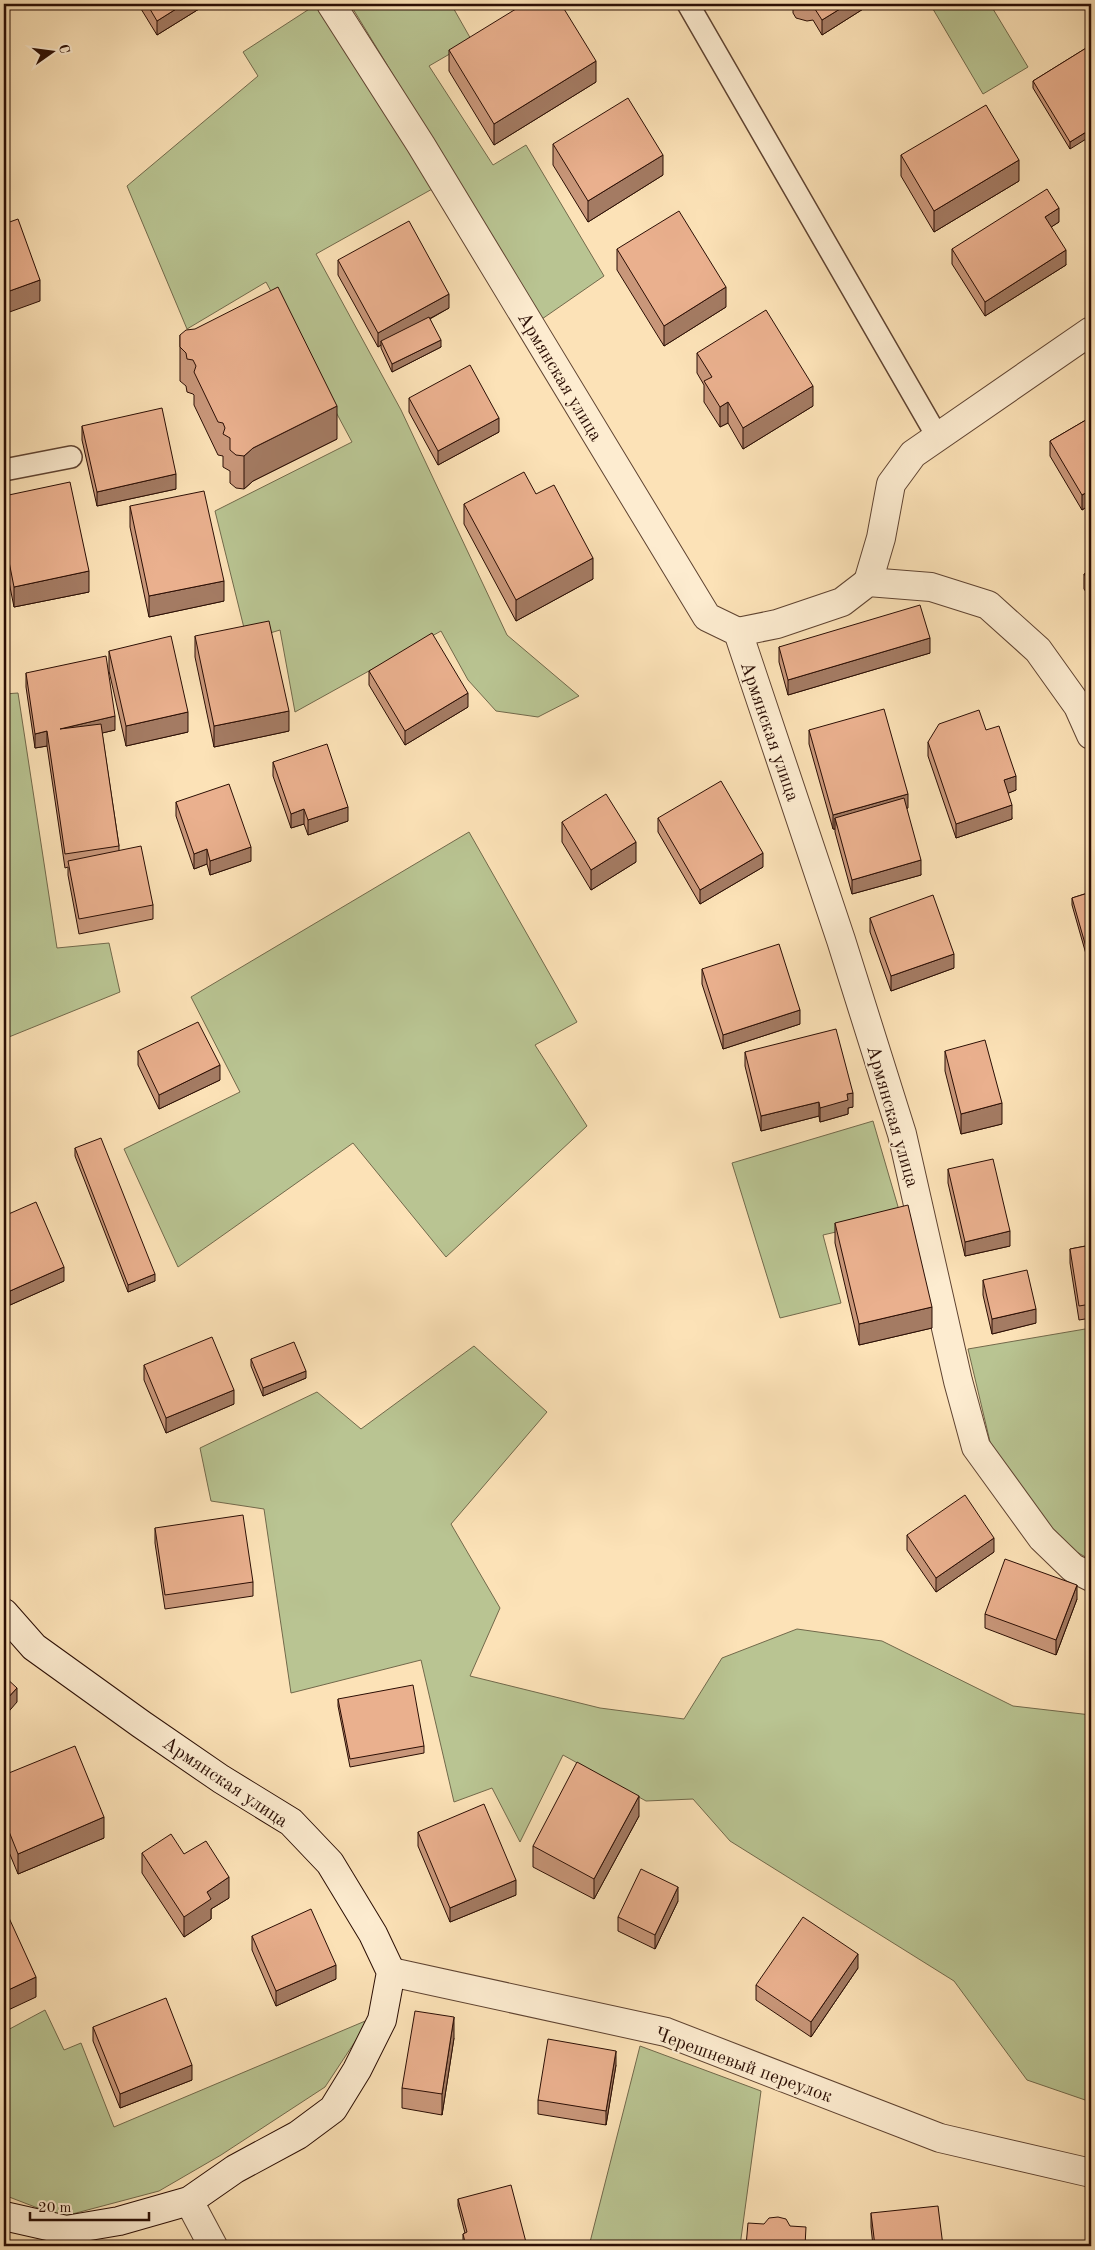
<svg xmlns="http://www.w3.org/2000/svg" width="1095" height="2250" viewBox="0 0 1095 2250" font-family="'Old Standard TT',serif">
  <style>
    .green { fill: #b9c492; stroke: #72694b }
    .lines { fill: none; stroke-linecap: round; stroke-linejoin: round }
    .lane-casing { stroke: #5f4331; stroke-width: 24 }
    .street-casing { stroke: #5f4331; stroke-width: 30 }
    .secondary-casing { stroke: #2b0e04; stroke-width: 30 }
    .lane { stroke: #fdecd0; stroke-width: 21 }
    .street { stroke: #fdecd0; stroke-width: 28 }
    .secondary { stroke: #fdecd0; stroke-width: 28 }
    .wall { fill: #c9977a; stroke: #2b0e04 }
    .shaded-wall { fill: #a47b63; stroke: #2b0e04 }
    .building { fill: #eab08e; stroke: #2b0e04 }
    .labels { text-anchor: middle; stroke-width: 4; stroke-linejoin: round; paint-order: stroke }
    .street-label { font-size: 19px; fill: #2b0e04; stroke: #fdecd0 }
  </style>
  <rect width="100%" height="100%" fill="#fce2b7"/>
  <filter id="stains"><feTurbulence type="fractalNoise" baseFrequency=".004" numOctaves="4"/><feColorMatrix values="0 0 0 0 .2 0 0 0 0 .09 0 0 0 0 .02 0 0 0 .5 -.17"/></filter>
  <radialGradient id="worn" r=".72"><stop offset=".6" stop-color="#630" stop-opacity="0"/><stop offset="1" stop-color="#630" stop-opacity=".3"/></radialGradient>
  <g class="green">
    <path d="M317 4H320L434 188 316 254 401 410 507 635 579 696 538 717 496 711 468 680 441 631 295 712 280 630 247 640 215 511 352 442 266 282 187 329 127 186 258 76 243 52Z"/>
    <path d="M350 4H451L472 41 429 66 493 165 526 145 604 276 542 319Z"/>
    <path d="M930 4H990L1028 67 983 94Z"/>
    <path d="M18 693 57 948 109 943 120 992 4 1039V694Z"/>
    <path d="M469 832 577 1022 535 1045 587 1126 446 1257 353 1143 178 1267 124 1149 240 1092 191 997Z"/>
    <path d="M873 1121 901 1217 823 1235 841 1303 780 1318 732 1163Z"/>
    <path d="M1091 1328V1560L1046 1535 992 1450 968 1349Z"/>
    <path d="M474 1346 547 1412 451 1524 500 1608 470 1676 600 1708 684 1719 722 1658 797 1629 882 1641 1013 1706 1091 1715V2102L1027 2080 954 1981 730 1841 693 1799 646 1801 563 1755 520 1842 492 1788 454 1802 421 1660 291 1693 264 1509 211 1501 200 1448 317 1392 361 1429Z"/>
    <path d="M45 2010 64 2050 81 2043 114 2127 370 2019 325 2087 221 2155 159 2191 61 2217 4 2195V2032Z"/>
    <path d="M640 2046 761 2091 740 2246H589Z"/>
  </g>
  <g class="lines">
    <defs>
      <g id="lane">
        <path d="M688 4 937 436"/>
        <path d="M4 470 71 457"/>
      </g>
      <g id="street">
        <path d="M331 4 421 145 707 617 738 632 841 940 902 1134 958 1381 976 1447 1042 1538 1073 1568 1091 1577"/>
        <path d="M868 582 881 538 891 484 913 454 1091 331"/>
        <path d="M738 632 777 624 842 602 868 582 931 587 988 605 1038 650 1078 706 1091 735"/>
        <path d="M391 1972 666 2032 940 2138 1091 2173"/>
        <path d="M189 2201 213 2246"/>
      </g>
      <path id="secondary" d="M4 1613 34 1647 141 1724 221 1779 291 1822 330 1863 373 1934 391 1972 382 2020 357 2070 333 2109 298 2135 235 2169 189 2201 119 2221 66 2230 4 2216"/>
    </defs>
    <use href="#lane" class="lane-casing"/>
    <use href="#street" class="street-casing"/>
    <use href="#secondary" class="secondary-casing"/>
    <use href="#lane" class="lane"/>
    <use href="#street" class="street"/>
    <use href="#secondary" class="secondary"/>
  </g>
  <g class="wall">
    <path d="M138 4H207L157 35Z"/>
    <path d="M793 4H871L822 35 813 20 807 21 796 18 793 13Z"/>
    <path d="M1091 45 1070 149 1033 88V81Z"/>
    <path d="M449 50 596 82 494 145 449 71Z"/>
    <path d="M553 144 663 175 588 222 553 165Z"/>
    <path d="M901 155 1019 181 934 232 901 176Z"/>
    <path d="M1059 222 1051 227 1066 265 985 316 952 264V249Z"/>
    <path d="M617 249 726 307 664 346 617 270Z"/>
    <path d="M338 260 449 308 430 319 441 347 392 372 381 348V345L378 347 338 275Z"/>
    <path d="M180 335 337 439 253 481 244 489 236 488 230 483V471L223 467V456L218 455 194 405V395L193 394 187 392 186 386 180 381Z"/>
    <path d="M697 353 813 406 743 449 728 423 720 427 704 402V385L697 373Z"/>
    <path d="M409 398 499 432 438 465 409 412Z"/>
    <path d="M1091 417V504L1082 510 1050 456V441Z"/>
    <path d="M82 426 176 489 97 506 82 440Z"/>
    <path d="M536 494 593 579 516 621 464 524V504Z"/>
    <path d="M4 496 89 592 14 607 4 557Z"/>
    <path d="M130 506 224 601 149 617 130 527Z"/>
    <path d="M1091 569V599L1084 589V574Z"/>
    <path d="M195 636 289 731 214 747 195 657Z"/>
    <path d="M779 647 930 653 788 695 779 662Z"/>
    <path d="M109 651 188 732 126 746 109 671Z"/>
    <path d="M369 671 468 707 405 745 369 685Z"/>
    <path d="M26 673 115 730 102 733 119 846V851L153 905V919L79 934 68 875V867L65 868 47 746 35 748 26 687Z"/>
    <path d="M809 730 908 808H906L921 875 852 894 835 832V829H833L809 744Z"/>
    <path d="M986 730 1016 790 1008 793 1012 819 956 838 928 756V742Z"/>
    <path d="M273 762 348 821 308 835 304 824 291 828 273 776Z"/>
    <path d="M176 802 251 861 210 875 207 864 194 869 176 816Z"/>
    <path d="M658 818 763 867 700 904 658 832Z"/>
    <path d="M562 822 636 862 591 890 562 842Z"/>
    <path d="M1091 892V961H1088L1072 905V898Z"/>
    <path d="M870 918 954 968 891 991 870 932Z"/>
    <path d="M702 969 800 1024 723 1049 702 984Z"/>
    <path d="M138 1051 220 1080 159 1109 138 1065Z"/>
    <path d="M945 1051 1002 1124 961 1134 945 1071Z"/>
    <path d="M745 1052 853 1107 848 1108V1114L820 1122 819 1116 761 1131 745 1066Z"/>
    <path d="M75 1148 155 1281 128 1292 75 1156Z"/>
    <path d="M948 1169 1010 1246 965 1256 948 1183Z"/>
    <path d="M4 1216 64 1281 10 1305 4 1290Z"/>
    <path d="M835 1223 932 1328 859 1345 835 1243Z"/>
    <path d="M1091 1245V1318L1079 1320 1070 1263V1249Z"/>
    <path d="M983 1280 1036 1323 992 1334 983 1295Z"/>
    <path d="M251 1359 306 1378 263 1396 251 1366Z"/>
    <path d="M144 1365 234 1404 166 1433 144 1380Z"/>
    <path d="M155 1528 253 1582V1596L165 1609 155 1543Z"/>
    <path d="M907 1535 994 1552 936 1592 907 1550Z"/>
    <path d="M1077 1599 1056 1655 985 1628V1614Z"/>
    <path d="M338 1699 424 1746V1753L350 1767 338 1706Z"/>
    <path d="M4 1775 104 1838 18 1874 4 1840Z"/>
    <path d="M639 1816 594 1899 533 1867V1846Z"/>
    <path d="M418 1832 516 1895 450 1922 418 1846Z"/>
    <path d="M142 1853 184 1854 229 1898 211 1909V1919L184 1937 142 1873Z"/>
    <path d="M678 1901 655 1949 618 1931V1917Z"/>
    <path d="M252 1936 336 1979 276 2006 252 1950Z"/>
    <path d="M858 1968 811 2037 756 2000V1985Z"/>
    <path d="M93 2027 192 2080 120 2108 93 2041Z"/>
    <path d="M454 2038 442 2115 402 2108V2088Z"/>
    <path d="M616 2065 606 2125 538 2114V2100Z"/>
    <path d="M458 2199 527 2246H464L463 2241V2234L465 2233 458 2206Z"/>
    <path d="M871 2213 943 2246H873L871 2227Z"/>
  </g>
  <g class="shaded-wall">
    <path d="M184 4H207L157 35V21Z"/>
    <path d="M848 4H871L822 35V20Z"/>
    <path d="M1053 4H1059L1053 8Z"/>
    <path d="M596 61V82L494 145V124Z"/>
    <path d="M1091 129V136L1070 149V142Z"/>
    <path d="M663 155V175L588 222V201Z"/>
    <path d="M1019 160V181L934 232V211Z"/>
    <path d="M1059 208V222L1045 231V217Z"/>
    <path d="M1066 250V265L985 316V302Z"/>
    <path d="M40 280V301L4 314V293Z"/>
    <path d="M726 287V307L664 346V326Z"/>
    <path d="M449 294V308L383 344 381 341V345L378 347V333Z"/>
    <path d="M441 340V347L392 372V364Z"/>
    <path d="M813 386V406L743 449V428Z"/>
    <path d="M728 402V423L720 427V407Z"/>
    <path d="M337 406V439L253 481 244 489V456L253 448Z"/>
    <path d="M499 418V432L438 465V451Z"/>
    <path d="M176 474V489L97 506V492Z"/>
    <path d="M1091 490V504L1082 510V495Z"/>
    <path d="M593 558V579L516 621V600Z"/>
    <path d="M89 571V592L14 607V587Z"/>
    <path d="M224 581V601L149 617V596Z"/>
    <path d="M930 638V653L788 695V680Z"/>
    <path d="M468 693V707L405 745V731Z"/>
    <path d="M289 711V731L214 747V726Z"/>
    <path d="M188 712V732L126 746V726Z"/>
    <path d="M115 716V730L60 743V729Z"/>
    <path d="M47 731V746L35 748V734Z"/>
    <path d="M1016 776V790L1004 795V780Z"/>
    <path d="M908 794V808L838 828 835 818V829H833V815Z"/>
    <path d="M1012 805V819L956 838V824Z"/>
    <path d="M348 807V821L308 835V820Z"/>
    <path d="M304 809V824L291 828V814Z"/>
    <path d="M636 842V862L591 890V870Z"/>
    <path d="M251 847V861L210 875V861Z"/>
    <path d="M207 849V864L194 869V854Z"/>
    <path d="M763 853V867L700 904V890Z"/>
    <path d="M921 860V875L852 894V880Z"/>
    <path d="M1091 953V961H1088V954Z"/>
    <path d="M954 954V968L891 991V976Z"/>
    <path d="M800 1010V1024L723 1049V1035Z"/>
    <path d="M220 1065V1080L159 1109V1095Z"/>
    <path d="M853 1093V1107L848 1108V1114L820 1122V1108L847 1094Z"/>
    <path d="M819 1102V1116L761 1131V1116Z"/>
    <path d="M1002 1103V1124L961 1134V1114Z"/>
    <path d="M1010 1231V1246L965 1256V1242Z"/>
    <path d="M64 1267V1281L10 1305V1291Z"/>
    <path d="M155 1274V1281L128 1292V1285Z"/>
    <path d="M932 1307V1328L859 1345V1324Z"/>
    <path d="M1036 1309V1323L992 1334V1319Z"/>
    <path d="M306 1371V1378L263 1396V1388Z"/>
    <path d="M234 1390V1404L166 1433V1418Z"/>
    <path d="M994 1538V1552L936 1592V1578Z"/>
    <path d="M1077 1585V1599L1056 1655V1640Z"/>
    <path d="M17 1688V1702L4 1717V1702Z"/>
    <path d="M639 1796V1816L594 1899V1879Z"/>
    <path d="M104 1817V1838L18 1874V1854Z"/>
    <path d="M229 1877V1898L211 1909V1919L184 1937V1917L207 1892Z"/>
    <path d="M516 1880V1895L450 1922V1908Z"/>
    <path d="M678 1887V1901L655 1949V1935Z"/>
    <path d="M858 1954V1968L811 2037V2022Z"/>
    <path d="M336 1965V1979L276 2006V1991Z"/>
    <path d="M36 1977V1997L4 2012V1992Z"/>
    <path d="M454 2017V2038L442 2115V2094Z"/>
    <path d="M616 2051V2065L606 2125V2111Z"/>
    <path d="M192 2065V2080L120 2108V2094Z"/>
  </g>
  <g class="building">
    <path d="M147 4H184L157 21Z"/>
    <path d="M524 4H561L596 61 494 124 449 50Z"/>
    <path d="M796 4H848L822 20 813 6 807 7Z"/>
    <path d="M1091 45V129L1070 142 1033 81Z"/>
    <path d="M628 98 663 155 588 201 553 144Z"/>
    <path d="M986 105 1019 160 934 211 901 155Z"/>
    <path d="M1047 189 1059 208 1045 217 1066 250 985 302 952 249Z"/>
    <path d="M679 211 726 287 664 326 617 249Z"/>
    <path d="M18 219 40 280 4 293V224Z"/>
    <path d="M409 221 449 294 378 333 338 260Z"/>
    <path d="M278 287 337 406 253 448 244 456 236 455 230 450V438L223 434 225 428 223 423 218 422 194 372 196 366 193 360 187 359 186 353 180 347V335L186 330 195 329Z"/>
    <path d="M766 310 813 386 743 428 728 402 720 407 704 381 712 377 697 353Z"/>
    <path d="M429 317 441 340 392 364 381 341Z"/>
    <path d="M470 365 499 418 438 451 409 398Z"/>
    <path d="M162 408 176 474 97 492 82 426Z"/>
    <path d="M1091 417V490L1082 495 1050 441Z"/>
    <path d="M524 472 536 494 554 485 593 558 516 600 464 504Z"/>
    <path d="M70 482 89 571 14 587 4 536V496Z"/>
    <path d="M204 491 224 581 149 596 130 506Z"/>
    <path d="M1091 569V585L1084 574Z"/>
    <path d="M920 605 930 638 788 680 779 647Z"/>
    <path d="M269 621 289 711 214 726 195 636Z"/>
    <path d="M432 633 468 693 405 731 369 671Z"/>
    <path d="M171 636 188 712 126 726 109 651Z"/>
    <path d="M106 656 115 716 60 729 101 724 119 846 65 854 47 731 35 734 26 673Z"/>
    <path d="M884 709 908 794 833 815 809 730Z"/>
    <path d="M979 710 986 730 999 726 1016 776 1004 780 1012 805 956 824 928 742 939 724Z"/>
    <path d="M327 744 348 807 308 820 304 809 291 814 273 762Z"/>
    <path d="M721 781 763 853 700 890 658 818Z"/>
    <path d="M229 784 251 847 210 861 207 849 194 854 176 802Z"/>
    <path d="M606 794 636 842 591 870 562 822Z"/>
    <path d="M904 798 921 860 852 880 835 818Z"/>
    <path d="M141 846 153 905 79 919 68 861Z"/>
    <path d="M1091 892V953L1088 954 1072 898Z"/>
    <path d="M933 895 954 954 891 976 870 918Z"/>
    <path d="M779 944 800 1010 723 1035 702 969Z"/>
    <path d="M198 1022 220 1065 159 1095 138 1051Z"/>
    <path d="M836 1029 853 1093 847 1094 848 1100 820 1108 819 1102 761 1116 745 1052Z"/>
    <path d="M985 1040 1002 1103 961 1114 945 1051Z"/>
    <path d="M101 1138 155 1274 128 1285 75 1148Z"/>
    <path d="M993 1159 1010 1231 965 1242 948 1169Z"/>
    <path d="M36 1202 64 1267 10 1291 4 1276V1216Z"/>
    <path d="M908 1205 932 1307 859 1324 835 1223Z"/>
    <path d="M1091 1245V1304L1079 1306 1070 1249Z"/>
    <path d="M1027 1270 1036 1309 992 1319 983 1280Z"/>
    <path d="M212 1337 234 1390 166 1418 144 1365Z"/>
    <path d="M294 1342 306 1371 263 1388 251 1359Z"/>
    <path d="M965 1495 994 1538 936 1578 907 1535Z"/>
    <path d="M243 1515 253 1582 165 1595 155 1528Z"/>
    <path d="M1005 1559 1077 1585 1056 1640 985 1614Z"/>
    <path d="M4 1676 17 1688 4 1702Z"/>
    <path d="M413 1685 424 1746 350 1759 338 1699Z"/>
    <path d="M75 1746 104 1817 18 1854 4 1819V1775Z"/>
    <path d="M577 1762 639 1796 594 1879 533 1846Z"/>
    <path d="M484 1804 516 1880 450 1908 418 1832Z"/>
    <path d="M171 1834 184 1854 206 1841 229 1877 207 1892 211 1899 184 1917 142 1853Z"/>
    <path d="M641 1869 678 1887 655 1935 618 1917Z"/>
    <path d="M4 1907 36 1977 4 1992Z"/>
    <path d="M311 1909 336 1965 276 1991 252 1936Z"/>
    <path d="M803 1917 858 1954 811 2022 756 1985Z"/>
    <path d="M166 1998 192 2065 120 2094 93 2027Z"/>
    <path d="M415 2011 454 2017 442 2094 402 2088Z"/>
    <path d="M548 2039 616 2051 606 2111 538 2100Z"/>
    <path d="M511 2185 527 2246H466L463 2234 467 2232 458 2199Z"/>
    <path d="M938 2206 943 2246H875L871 2213Z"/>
    <path d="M778 2217 786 2219 790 2226 806 2227 805 2246H746L748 2223 764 2224 769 2218Z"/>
  </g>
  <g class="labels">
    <g class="street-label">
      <text transform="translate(561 376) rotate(59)" y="7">Армянская улица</text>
      <text transform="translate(771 731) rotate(71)" y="7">Армянская улица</text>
      <text transform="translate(894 1116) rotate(74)" y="7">Армянская улица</text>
      <text transform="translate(226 1781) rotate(34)" y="7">Армянская улица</text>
      <text transform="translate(744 2064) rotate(20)" y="7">Черешневый переулок</text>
    </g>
  </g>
  <rect width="1095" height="2250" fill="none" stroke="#fce2b7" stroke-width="20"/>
  <rect x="5" y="5" width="1085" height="2240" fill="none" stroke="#2b0e04" stroke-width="2.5"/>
  <rect x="10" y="10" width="1075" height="2230" fill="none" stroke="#2b0e04"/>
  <g transform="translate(52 52) rotate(76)" stroke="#fdecd0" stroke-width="4" paint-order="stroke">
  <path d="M0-4L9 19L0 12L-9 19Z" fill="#2b0e04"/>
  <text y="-8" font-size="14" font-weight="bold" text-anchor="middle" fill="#2b0e04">С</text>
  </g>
  <path d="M30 2212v8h119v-8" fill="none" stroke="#2b0e04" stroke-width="2.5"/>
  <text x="38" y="2212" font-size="15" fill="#2b0e04" stroke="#fdecd0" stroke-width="4" paint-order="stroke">20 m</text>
  <rect width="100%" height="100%" filter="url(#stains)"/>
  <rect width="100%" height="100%" fill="url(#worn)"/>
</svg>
